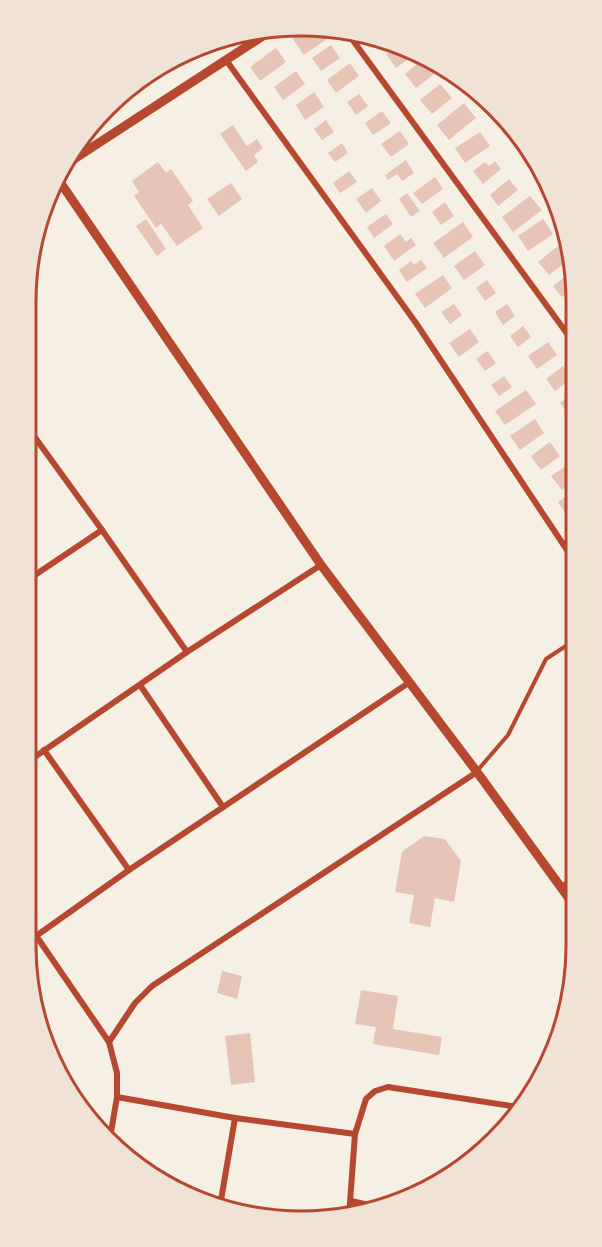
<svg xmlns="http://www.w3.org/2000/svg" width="602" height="1247" viewBox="0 0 602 1247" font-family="'Roboto Condensed',sans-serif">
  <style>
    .building { fill: #e6c5b7 }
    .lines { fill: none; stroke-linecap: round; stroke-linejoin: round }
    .service { stroke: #b5482f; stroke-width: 4 }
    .minor { stroke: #b5482f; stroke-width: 6 }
    .tertiary { stroke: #b5482f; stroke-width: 9 }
    .rim { fill: none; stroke: #b5482f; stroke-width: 3 }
  </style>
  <rect width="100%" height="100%" fill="#f6efe4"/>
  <g class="building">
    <path d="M308 27 328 31 331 36 304 55 292 38Z"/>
    <path d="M331 45 340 58 321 71 312 58Z"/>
    <path d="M399 45 407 47 417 53 396 68 386 54Z"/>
    <path d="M276 48 286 62 260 81 250 67Z"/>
    <path d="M425 57 438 71 416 88 405 74Z"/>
    <path d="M350 63 359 76 336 93 327 80Z"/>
    <path d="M296 71 305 84 283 100 274 87Z"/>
    <path d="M440 84 452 98 432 114 420 100Z"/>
    <path d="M314 92 324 107 305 120 296 105Z"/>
    <path d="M359 94 368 106 356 115 347 102Z"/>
    <path d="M464 103 476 118 449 140 437 125Z"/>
    <path d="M382 111 391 123 373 135 365 123Z"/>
    <path d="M326 120 334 132 322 140 314 129Z"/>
    <path d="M233 125 247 146 257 139 263 148 254 155 258 162 246 171 220 134Z"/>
    <path d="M400 131 409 144 391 157 381 144Z"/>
    <path d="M480 132 490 146 465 163 455 148Z"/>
    <path d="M518 132 529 150 527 151 515 134Z"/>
    <path d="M342 143 348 153 335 162 328 153Z"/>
    <path d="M406 160 414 173 402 181 397 174 388 180 385 175Z"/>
    <path d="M495 161 501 169 483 184 473 171 485 162 489 166Z"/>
    <path d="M158 162 166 173 171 169 193 201 188 205 203 228 177 246 161 224 156 228 134 196 139 192 132 181Z"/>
    <path d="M349 171 357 182 340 193 333 183Z"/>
    <path d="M435 177 443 189 422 204 413 193Z"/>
    <path d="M509 179 518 190 498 206 490 195Z"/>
    <path d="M547 182 556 197 551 201 540 187Z"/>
    <path d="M231 183 242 199 219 216 207 199Z"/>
    <path d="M372 188 381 201 366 213 356 199Z"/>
    <path d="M407 193 420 211 411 217 399 199Z"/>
    <path d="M530 196 542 210 513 232 502 217Z"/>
    <path d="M445 202 454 216 441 225 432 212Z"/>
    <path d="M386 214 393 224 374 238 367 227Z"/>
    <path d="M146 219 166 249 157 256 136 226Z"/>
    <path d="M543 219 553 234 528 251 518 236Z"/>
    <path d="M463 222 473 237 444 258 433 243Z"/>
    <path d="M400 234 406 242 411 238 416 245 394 261 384 246Z"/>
    <path d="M558 246 569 260 549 275 538 262Z"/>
    <path d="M475 251 485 265 464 280 454 266Z"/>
    <path d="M421 260 427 268 407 282 399 270 411 261 414 265Z"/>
    <path d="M443 275 452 288 425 308 415 294Z"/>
    <path d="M565 277 573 288 562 297 553 286Z"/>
    <path d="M487 280 496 293 485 301 476 288Z"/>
    <path d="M574 299V318L565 306Z"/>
    <path d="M454 304 462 315 450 324 441 312Z"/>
    <path d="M507 304 515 316 503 325 495 312Z"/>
    <path d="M523 326 531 337 518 347 510 336Z"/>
    <path d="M470 329 479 342 459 357 449 343Z"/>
    <path d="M548 342 557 355 537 369 528 356Z"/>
    <path d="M487 351 496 363 485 371 476 359Z"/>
    <path d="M563 366 572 378 555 391 546 379Z"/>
    <path d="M504 376 512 387 499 396 491 385Z"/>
    <path d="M526 390 536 404 505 425 495 411Z"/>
    <path d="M575 391V415L571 418 560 403Z"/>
    <path d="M535 419 544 433 520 450 510 436Z"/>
    <path d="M550 442 560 456 541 470 531 456Z"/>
    <path d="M575 460V481L562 490 551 476Z"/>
    <path d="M575 490V508L566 514 558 502Z"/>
    <path d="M424 836 445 839 461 861 454 902 435 898 430 927 409 923 414 895 395 892 402 852Z"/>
    <path d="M222 971 242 976 237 999 217 993Z"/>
    <path d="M361 990 398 996 393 1029 442 1037 439 1055 373 1044 376 1027 355 1024Z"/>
    <path d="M250 1033 255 1082 231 1085 225 1036Z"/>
  </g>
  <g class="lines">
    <g class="service">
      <path d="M477 771 508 735 546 659 575 640"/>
      <path d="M561 886 576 877"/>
    </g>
    <g class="minor">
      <path d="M349 35 574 343"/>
      <path d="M226 60 416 323 575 562"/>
      <path d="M26 425 102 530 187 652"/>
      <path d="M26 581 102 530"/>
      <path d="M140 685 223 807"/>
      <path d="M44 750 129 870"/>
      <path d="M26 763 187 652 321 565"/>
      <path d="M26 921 109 1042 117 1073V1097L110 1138"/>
      <path d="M36 936 129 870 410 682"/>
      <path d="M109 1042 135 1003 152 986 477 772"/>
      <path d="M117 1097 235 1118 355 1134"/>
      <path d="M351 1201 378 1207"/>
      <path d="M220 1206 235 1118"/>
      <path d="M349 1216 355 1134 366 1099 375 1091 388 1087 518 1107"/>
    </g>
    <g class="tertiary">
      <path d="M68 163 269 32"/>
      <path d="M58 179 321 565 477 772 576 908"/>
    </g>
  </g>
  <path d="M0 0H602V1247H0ZM301 36H301A265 265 0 0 1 566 301V946A265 265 0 0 1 301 1211H301A265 265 0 0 1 36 946V301A265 265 0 0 1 301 36Z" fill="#f1e2d6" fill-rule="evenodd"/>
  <path class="rim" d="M301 36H301A265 265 0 0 1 566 301V946A265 265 0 0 1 301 1211H301A265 265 0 0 1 36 946V301A265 265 0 0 1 301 36Z"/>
</svg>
